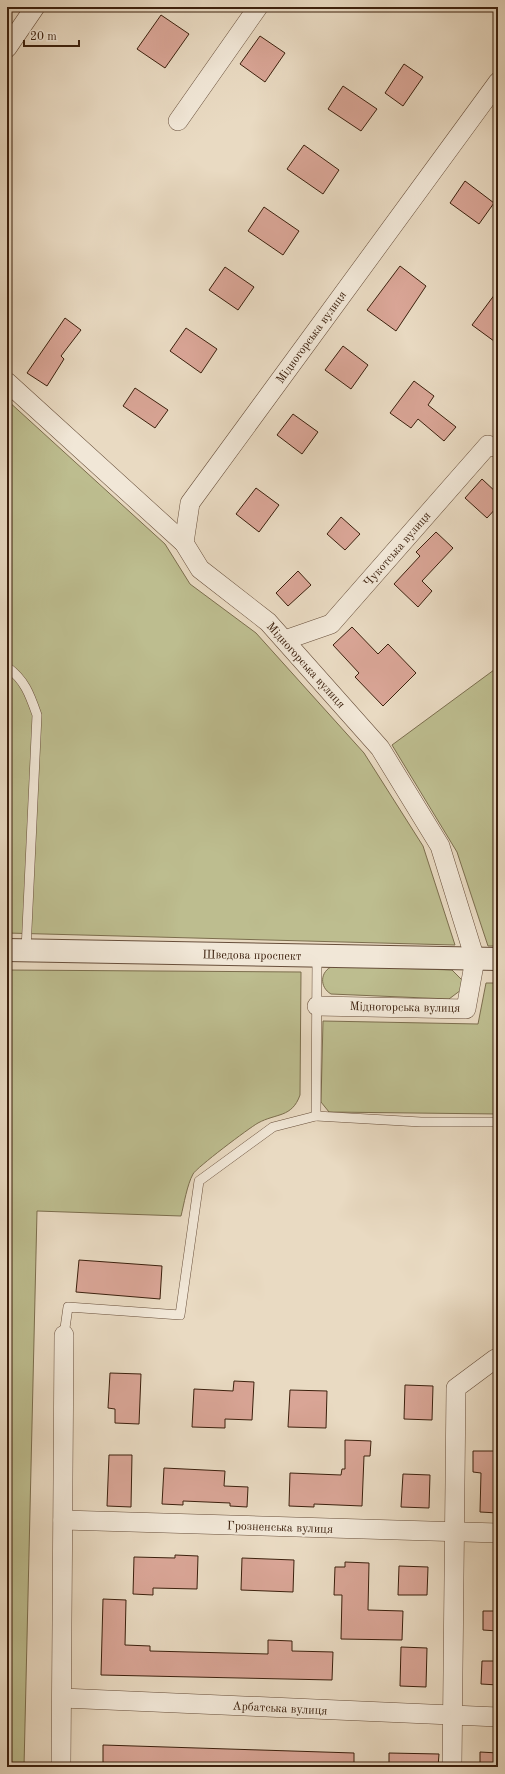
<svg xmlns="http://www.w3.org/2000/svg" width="505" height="1774" viewBox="0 0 505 1774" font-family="'Old Standard TT',serif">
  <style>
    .green { fill: #bdbd8f; stroke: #7c6e4e }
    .building { fill: #d9a596; stroke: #3c200d }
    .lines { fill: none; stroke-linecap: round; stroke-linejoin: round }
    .service-casing { stroke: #674e3a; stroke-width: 10 }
    .minor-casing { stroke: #674e3a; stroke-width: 20 }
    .tertiary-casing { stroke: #674e3a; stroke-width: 24 }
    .service { stroke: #f1e7d7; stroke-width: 9 }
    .minor { stroke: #f1e7d7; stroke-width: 19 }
    .tertiary { stroke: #f1e7d7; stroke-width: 22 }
    .labels { text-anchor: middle; stroke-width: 4; stroke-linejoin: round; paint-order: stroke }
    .street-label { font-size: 12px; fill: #3c200d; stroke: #f1e7d7 }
  </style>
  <rect width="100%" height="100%" fill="#e9dac2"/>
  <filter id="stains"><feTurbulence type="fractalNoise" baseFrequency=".005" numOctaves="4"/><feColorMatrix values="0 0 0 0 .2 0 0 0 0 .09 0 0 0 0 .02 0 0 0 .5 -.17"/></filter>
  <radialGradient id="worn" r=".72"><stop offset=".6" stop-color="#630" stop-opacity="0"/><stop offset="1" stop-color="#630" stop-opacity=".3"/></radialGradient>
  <g class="green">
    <path d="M7 400 165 544 190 584 256 633 364 753 423 846 455 945 7 933Z"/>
    <path d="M498 667V946H488L457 852 392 745Z"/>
    <path d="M333 966 452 970 462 980 461 990 449 999 331 994C319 987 320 971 333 966Z"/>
    <path d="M7 970 301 972 300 1095C292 1118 276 1113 258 1123 249 1128 196 1168 193 1174 187 1185 184 1204 181 1216L37 1211 24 1767H7Z"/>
    <path d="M486 983H498V1114L329 1112 321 1102 323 1021 478 1024Z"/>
  </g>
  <g class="building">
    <path d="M161 15 189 34 165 68 137 49Z"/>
    <path d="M260 36 285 53 265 82 240 64Z"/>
    <path d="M404 64 423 77 403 106 385 93Z"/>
    <path d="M343 86 377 109 361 131 328 109Z"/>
    <path d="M304 145 339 170 323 194 287 169Z"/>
    <path d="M465 181 494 203 479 224 450 203Z"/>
    <path d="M264 207 299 231 283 255 248 231Z"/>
    <path d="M400 266 426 286 396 331 367 310Z"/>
    <path d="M225 267 254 287 238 310 209 290Z"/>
    <path d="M498 290V344L472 325Z"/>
    <path d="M65 318 81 330 61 356 64 359 47 386 27 373Z"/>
    <path d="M186 328 217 349 201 373 170 351Z"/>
    <path d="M343 346 368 365 351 389 325 370Z"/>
    <path d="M414 381 434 396 428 405 456 427 444 441 418 419 411 428 390 413Z"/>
    <path d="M135 388 168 410 155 428 123 406Z"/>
    <path d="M293 414 318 432 302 454 277 435Z"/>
    <path d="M482 479 498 494V506L487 518 465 498Z"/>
    <path d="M256 488 279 505 259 532 236 514Z"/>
    <path d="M341 517 360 534 345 550 327 534Z"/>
    <path d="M436 532 453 548 422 581 432 591 418 607 394 584 420 556 416 552Z"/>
    <path d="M298 571 311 585 288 606 276 593Z"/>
    <path d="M352 627 378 654 388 644 416 673 383 706 355 677 359 673 333 645Z"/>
    <path d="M79 1260 162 1266 160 1299 76 1292Z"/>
    <path d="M110 1373 141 1374 139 1424 115 1423V1409L108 1408Z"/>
    <path d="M234 1381 254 1382 252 1420 225 1419V1428L192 1427 194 1389 233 1391Z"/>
    <path d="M405 1385 433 1386 432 1420 404 1419Z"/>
    <path d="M290 1390 327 1391 326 1428 288 1427Z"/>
    <path d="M345 1440 371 1441 370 1456H364L362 1506 314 1504V1507L289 1506 290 1473 341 1475 342 1469H345Z"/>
    <path d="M473 1451H498V1513L480 1512 481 1473 473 1472Z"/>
    <path d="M109 1455H132L131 1507 107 1506Z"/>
    <path d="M164 1468 225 1471 224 1486 248 1487 247 1507 230 1506V1503L183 1501V1505L162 1504Z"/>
    <path d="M403 1474 430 1475 429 1508 401 1507Z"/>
    <path d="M175 1555 198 1556 197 1589 153 1588V1595L133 1594 134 1557 175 1558Z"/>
    <path d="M242 1558 294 1560 293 1592 241 1590Z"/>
    <path d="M345 1562 369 1563 368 1610 403 1611 402 1640 341 1639 342 1595H334L335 1567H345Z"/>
    <path d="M399 1566 428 1567 427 1595H398Z"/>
    <path d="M103 1599 126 1600 125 1645 150 1646V1651L268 1654V1640L292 1641V1651L333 1652 332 1680 101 1675Z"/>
    <path d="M483 1611H498V1631L483 1630Z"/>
    <path d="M401 1647 427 1648 426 1687 400 1686Z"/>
    <path d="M482 1661H498V1685L481 1684Z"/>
    <path d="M103 1745 354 1753V1767H103Z"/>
    <path d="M480 1752 498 1753V1767H480Z"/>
    <path d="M389 1753 439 1754 438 1767H389Z"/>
  </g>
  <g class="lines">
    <defs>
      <g id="service">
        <path d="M7 667C25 680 30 695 37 715L26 950"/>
        <path d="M316 1116 421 1122H498"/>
        <path d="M64 1335 68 1307 180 1315 199 1181 273 1127 316 1116 317 956"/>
      </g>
      <g id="minor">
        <path d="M7 48 35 7"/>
        <path d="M178 121 258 7"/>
        <path d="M7 382 184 543"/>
        <path d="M285 640 331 624 488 445 498 448"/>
        <path d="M317 1006 466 1009 475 959 440 846 380 748 268 622 200 569 184 543 190 503 498 82"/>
        <path d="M63 1520 498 1533"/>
        <path d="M62 1698 498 1717"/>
        <path d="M61 1767 64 1335"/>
        <path d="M452 1767 456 1388 495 1359H498"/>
      </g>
      <path id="tertiary" d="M7 950 498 959"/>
    </defs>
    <use href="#service" class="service-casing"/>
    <use href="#minor" class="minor-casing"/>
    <use href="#tertiary" class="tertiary-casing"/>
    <use href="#service" class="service"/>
    <use href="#minor" class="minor"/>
    <use href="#tertiary" class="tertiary"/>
  </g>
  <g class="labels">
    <g class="street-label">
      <text transform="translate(311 337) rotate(-54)" y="4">Мідногорська вулиця</text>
      <text transform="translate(397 549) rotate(-49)" y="4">Чукотська вулиця</text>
      <text transform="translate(306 665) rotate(48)" y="4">Мідногорська вулиця</text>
      <text transform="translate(252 955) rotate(1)" y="4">Шведова проспект</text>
      <text transform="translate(405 1007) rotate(1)" y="4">Мідногорська вулиця</text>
      <text transform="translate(280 1527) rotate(2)" y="4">Грозненська вулиця</text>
      <text transform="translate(280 1708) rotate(3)" y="4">Арбатська вулиця</text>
    </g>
  </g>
  <rect width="505" height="1774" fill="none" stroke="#e9dac2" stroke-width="24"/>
  <rect x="8" y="8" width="489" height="1758" fill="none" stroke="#3c200d" stroke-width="2"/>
  <rect x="12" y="12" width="481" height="1750" fill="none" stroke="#3c200d"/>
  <path d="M24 40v6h55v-6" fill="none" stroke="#3c200d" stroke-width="2"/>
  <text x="30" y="40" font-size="12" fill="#3c200d" stroke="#f1e7d7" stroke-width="3" paint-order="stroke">20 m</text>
  <rect width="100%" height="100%" filter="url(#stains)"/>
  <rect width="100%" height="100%" fill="url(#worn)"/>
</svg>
